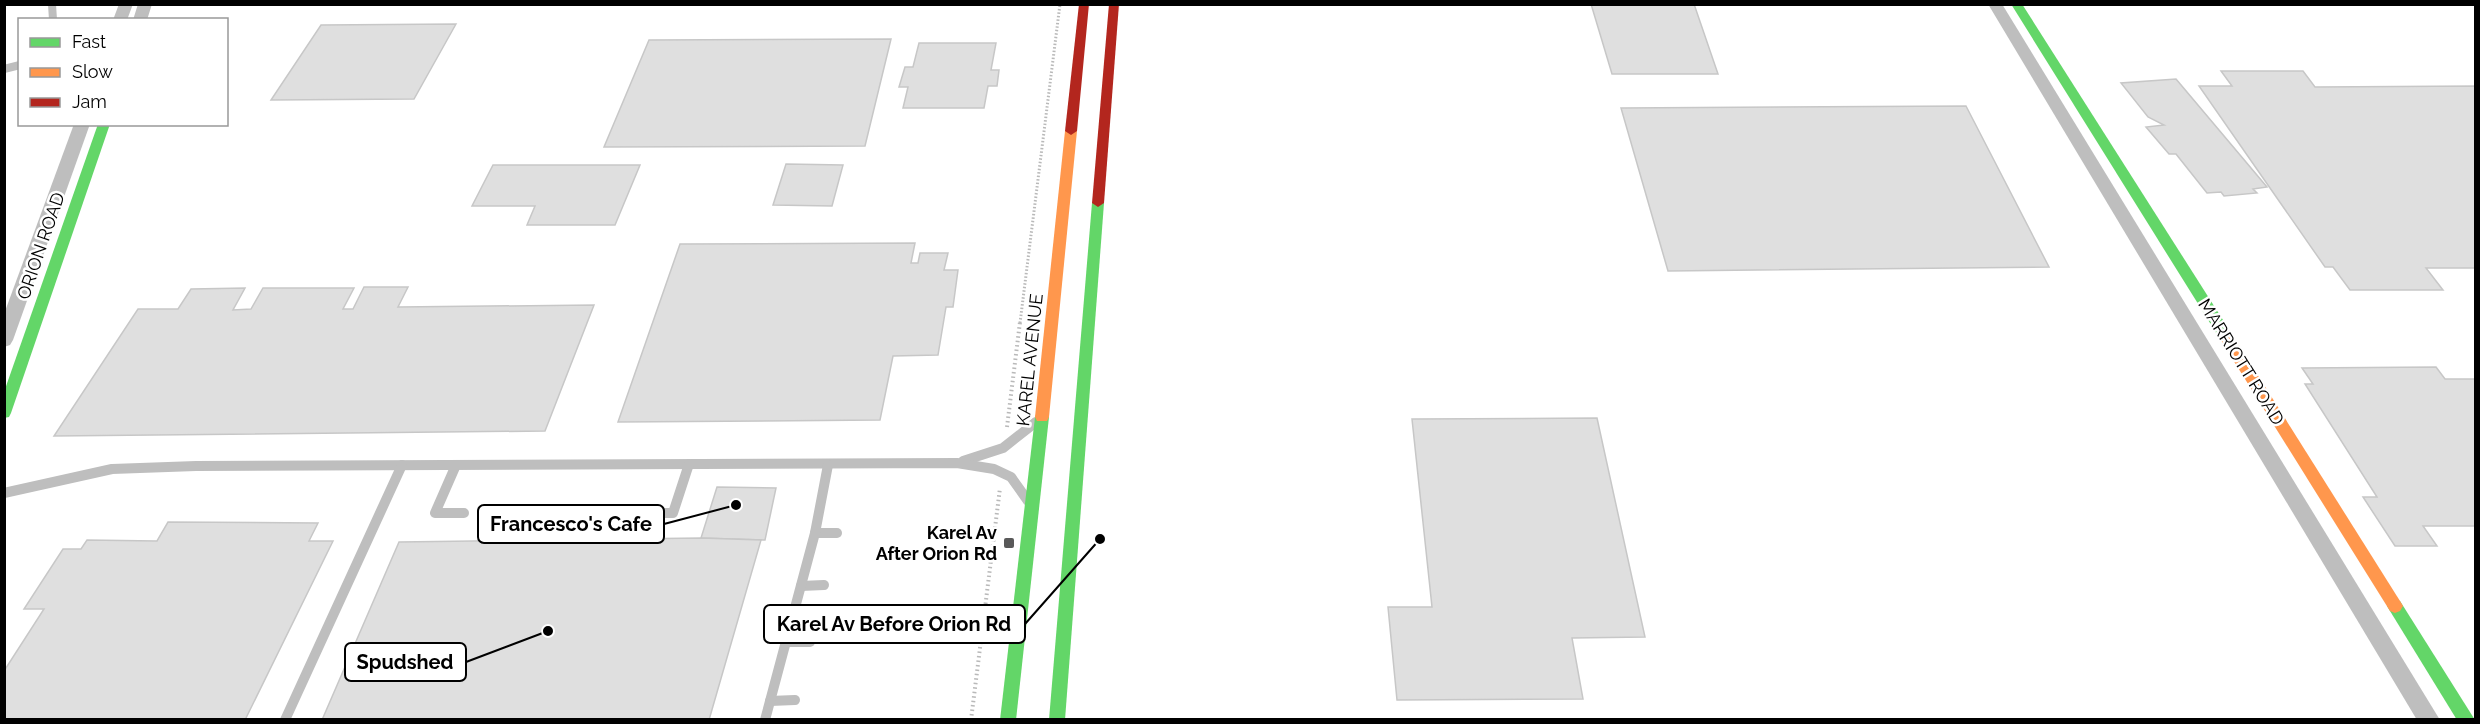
<svg xmlns="http://www.w3.org/2000/svg" width="2480" height="724" viewBox="0 0 2480 724" font-family="Raleway,sans-serif">
  <style>
    .building { fill: #dfdfdf; stroke: #c7c7c7; stroke-width: 1.5 }
    .lines { fill: none; stroke-linecap: round; stroke-linejoin: round }
    .path-far1 { stroke: #b9b9b9; stroke-width: 3; stroke-dasharray: 1.5 2; stroke-linecap: butt }
    .path { stroke: #b9b9b9; stroke-width: 4; stroke-dasharray: 1.5 3; stroke-linecap: butt }
    .lane-far1 { stroke: #bebebe; stroke-width: 8 }
    .lane { stroke: #bebebe; stroke-width: 10 }
    .street { fill: #bebebe; fill-rule: evenodd }
    .fast { fill: #63d668; fill-rule: evenodd }
    .slow { fill: #ff974d; fill-rule: evenodd }
    .jam { fill: #b3261e; fill-rule: evenodd }
    .poi-dot { fill: #595959; stroke: #fff; stroke-width: 2 }
    .labels { text-anchor: middle; stroke-width: 5; stroke-linejoin: round; paint-order: stroke }
    .street-label { font-size: 18px; fill: #000; stroke: #fff }
    .poi-label { font-size: 18px; font-weight: bold; fill: #000; stroke: #fff; text-anchor: end }
    .leader { fill: none; stroke: #000; stroke-width: 2 }
    .callout-dot { fill: #000; stroke: #fff; stroke-width: 2 }
    .callout { fill: #fff; stroke: #000; stroke-width: 2 }
    .callout-label { font-size: 20px; text-anchor: middle; font-weight: bold; fill: #000 }
  </style>
  <rect width="100%" height="100%" fill="#fff"/>
  <g class="building">
    <path d="M1591 4H1694L1718 74H1612Z"/>
    <path d="M456 24 414 99 271 100 321 25Z"/>
    <path d="M891 39 865 146 604 147 649 40Z"/>
    <path d="M919 43H996L991 70H999L997 86H988L984 108H903L908 87H899L905 67H913Z"/>
    <path d="M2221 71H2303L2315 87 2476 86V268H2426L2443 290H2350L2333 267H2325L2199 86H2232Z"/>
    <path d="M2176 79 2267 187 2253 189 2257 193 2224 196 2221 192 2207 193 2176 154H2169L2146 127 2164 125 2148 117 2121 83Z"/>
    <path d="M1966 106 2049 267 1668 271 1621 108Z"/>
    <path d="M786 164 843 165 832 206 773 205Z"/>
    <path d="M493 165H640L615 225H527L535 206H472Z"/>
    <path d="M915 243 911 263H918L920 253H948L944 270H958L953 307H946L938 355 893 356 880 420 618 422 680 244Z"/>
    <path d="M364 287H408L398 307 594 305 545 431 54 436 138 309H178L191 289 245 288 233 310 251 309 263 288H354L343 309H353Z"/>
    <path d="M2436 367 2445 379H2476V526H2423L2437 546H2395L2363 497H2377L2305 384H2313L2302 368Z"/>
    <path d="M1597 418 1645 637 1572 638 1583 699 1397 700 1388 607H1432L1412 419Z"/>
    <path d="M717 487 776 488 765 540 701 538Z"/>
    <path d="M168 522 318 523 309 541H333L245 720H4V671L44 609H24L63 549H81L87 540 157 541Z"/>
    <path d="M701 538 761 540 709 720H322L399 542Z"/>
  </g>
  <g class="lines">
    <path class="path-far1" d="M1020 323 1060 4"/>
    <g class="path">
      <path d="M1007 427 1020 322"/>
      <path d="M971 720 1000 488"/>
    </g>
    <g class="lane-far1">
      <path d="M52 4 53 20"/>
      <path d="M4 69 20 65"/>
    </g>
    <g class="lane">
      <path d="M963 461 1003 448 1036 422"/>
      <path d="M456 465 435 513H464"/>
      <path d="M4 493 112 469 196 466 957 463 994 469 1011 477 1028 501"/>
      <path d="M654 513H673L689 464"/>
      <path d="M815 533H837"/>
      <path d="M801 586 824 585"/>
      <path d="M786 642H810"/>
      <path d="M770 701 795 700"/>
      <path d="M285 720 402 465"/>
      <path d="M765 720 815 533 828 465"/>
    </g>
    <g class="street">
      <path d="M119 4H133L127 20H113Z"/>
      <path d="M138 4H152L147 20H133Z"/>
      <path d="M1988 4H2002L2440 720H2417Z"/>
      <path d="M74 124H90L13 340 10 345 4 347V314Z"/>
    </g>
    <g class="fast">
      <path d="M2011 4H2022L2230 331 2232 335 2230 339H2220Z"/>
      <path d="M98 124H110L11 413 9 417 4 418V392Z"/>
      <path d="M1098 199 1104 203 1065 720H1049L1092 203Z"/>
      <path d="M1042 411 1047 413 1049 417 1016 720H1000L1035 417 1037 413Z"/>
      <path d="M2395 599 2400 601 2475 720H2457L2390 611 2387 606 2390 601Z"/>
    </g>
    <g class="slow">
      <path d="M1071 127 1077 131 1049 417 1047 421H1037L1035 417 1065 131Z"/>
      <path d="M2225 330 2230 331 2400 601 2403 606 2400 611 2395 613 2390 611 2220 339 2218 335Z"/>
    </g>
    <g class="jam">
      <path d="M1079 4H1089L1077 131 1071 135 1065 131Z"/>
      <path d="M1109 4H1119L1104 203 1098 207 1092 203Z"/>
    </g>
  </g>
  <rect class="poi-dot" x="1003" y="537" width="12" height="12" rx="3"/>
  <g class="labels">
    <g class="street-label">
      <text transform="translate(41 246) rotate(-71)" y="6">ORION ROAD</text>
      <text transform="translate(1030 360) rotate(-84)" y="6">KAREL AVENUE</text>
      <text transform="translate(2241 362) rotate(58)" y="6">MARRIOTT ROAD</text>
    </g>
    <g class="poi-label">
      <text x="997" y="539">Karel Av<tspan x="997" dy="21">After Orion Rd</tspan></text>
    </g>
  </g>
  <path class="leader" d="M736 505L664 524M1100 539L1025 624M548 631L466 662"/>
  <g class="callout-dot">
    <circle cx="736" cy="505" r="6"/>
    <circle cx="1100" cy="539" r="6"/>
    <circle cx="548" cy="631" r="6"/>
  </g>
  <g class="callout">
    <rect x="478" y="505" width="186" height="38" rx="6"/>
    <rect x="764" y="605" width="261" height="38" rx="6"/>
    <rect x="345" y="643" width="121" height="38" rx="6"/>
  </g>
  <g class="callout-label">
    <text x="571" y="531">Francesco's Cafe</text>
    <text x="894" y="631">Karel Av Before Orion Rd</text>
    <text x="405" y="669">Spudshed</text>
  </g>
  <rect width="2480" height="724" fill="none" stroke="#000000" stroke-width="12"/>
  <rect x="18" y="18" width="210" height="108" fill="#ffffff" stroke="#999999" stroke-width="1.5"/>
  <rect x="30" y="38" width="30" height="9" fill="#63d668" stroke="#999999" stroke-width="1.5"/>
  <text x="72" y="48" font-size="18" fill="#000000">Fast</text>
  <rect x="30" y="68" width="30" height="9" fill="#ff974d" stroke="#999999" stroke-width="1.5"/>
  <text x="72" y="78" font-size="18" fill="#000000">Slow</text>
  <rect x="30" y="98" width="30" height="9" fill="#b3261e" stroke="#999999" stroke-width="1.5"/>
  <text x="72" y="108" font-size="18" fill="#000000">Jam</text>
</svg>
